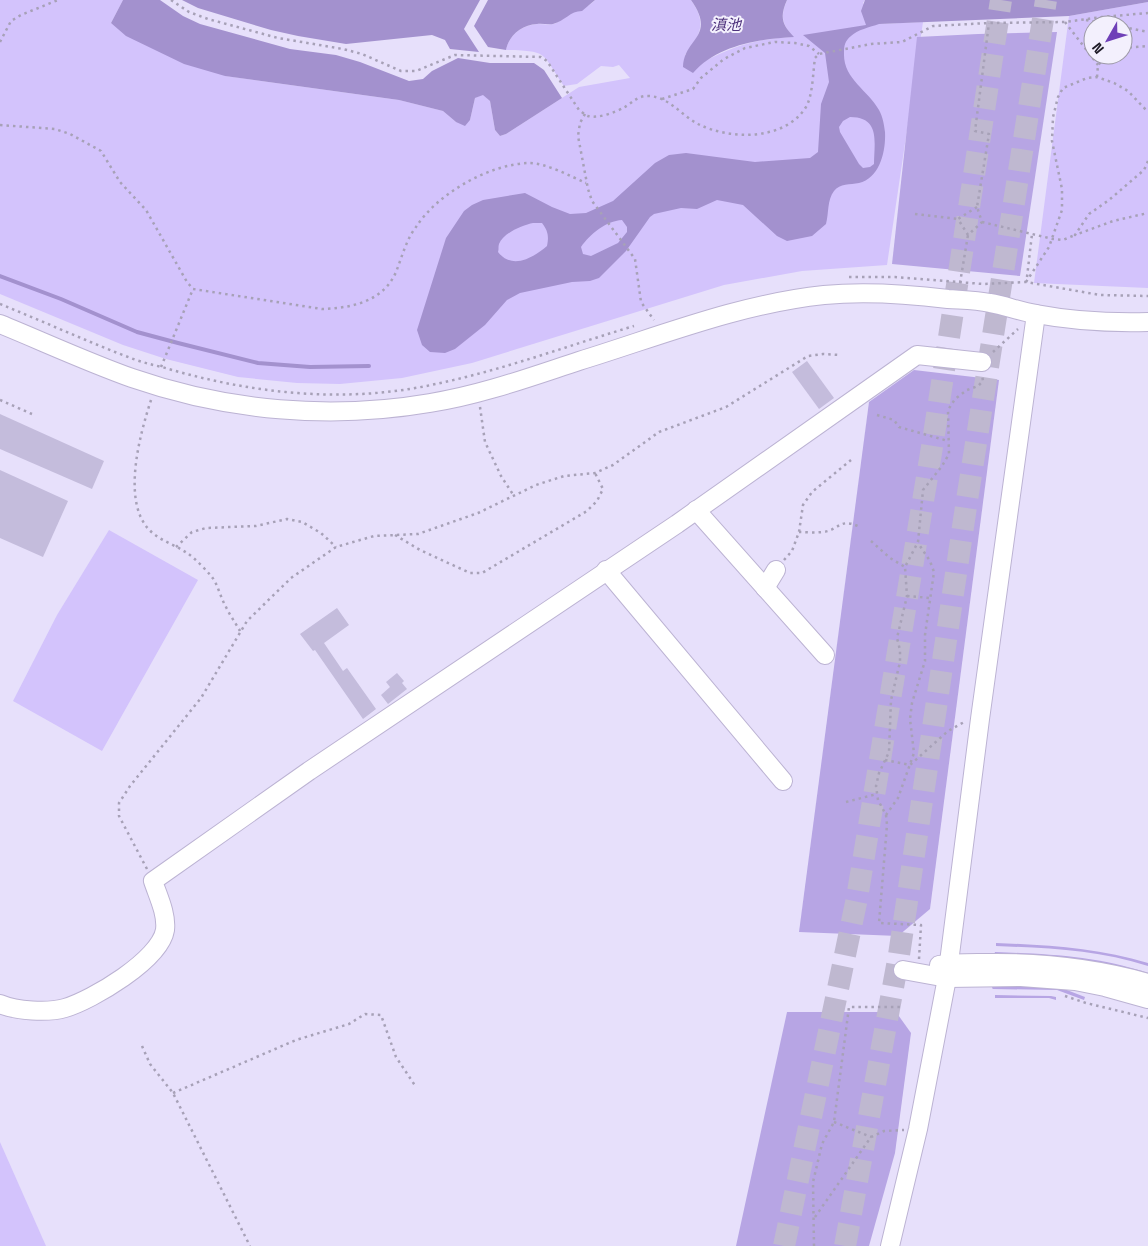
<svg xmlns="http://www.w3.org/2000/svg" width="1148" height="1246" viewBox="0 0 1148 1246" font-family="'Space Grotesk','Noto Sans SC',sans-serif">
  <style>
    .green { fill: #d3c3fc; fill-rule: evenodd }
    .forest { fill: #b7a5e4 }
    .water { fill: #a391ce; fill-rule: evenodd }
    .lines { fill: none; stroke-linecap: round; stroke-linejoin: round }
    .stream { stroke: #a391ce; stroke-width: 4 }
    .building { fill: #c4bcdc }
    .major-tunnel { stroke: #bfb8d0; stroke-width: 22; stroke-dasharray: 22 11; stroke-linecap: butt }
    .minor-casing { stroke: #bcb3d3; stroke-width: 20 }
    .path { stroke: #a7a1b7; stroke-width: 2.5; stroke-dasharray: 2.5 4; stroke-linecap: butt }
    .minor { stroke: #fff; stroke-width: 18 }
    .labels { text-anchor: middle; stroke-width: 4; stroke-linejoin: round; paint-order: stroke }
    .water-label { font-size: 15px; font-style: italic; fill: #4e327c; stroke: #f3f0fd }
  </style>
  <rect width="100%" height="100%" fill="#e7e0fb"/>
  <g class="green">
    <path d="M0 0H123L111 23 226 76 399 100 443 111 456 122 470 120 475 98 483 94 490 101 495 130 500 136 506 134 579 87 630 78 619 65 613 67 601 66 577 84 564 86C541 53 550 51 506 50 509 35 522 25 538 24 543 24 549 25 554 24 560 22 565 16 571 13 581 7 585 10 595 0H691C707 23 701 34 685 55L703 62C736 45 756 39 793 37 782 23 780 17 787 0H865L863 3 879 24 923 22 887 265 802 271 724 285 472 363 402 378 340 384 297 383 238 377 166 359 123 345 0 294Z"/>
    <path d="M1148 2V288L1034 283 1069 16ZM1093 25H1123V55H1093Z"/>
    <path d="M109 530 198 580 102 751 13 701 57 615Z"/>
    <path d="M0 1142 46 1246H0Z"/>
  </g>
  <g class="forest">
    <path d="M1057 32 1020 276 892 264 917 37 978 34Z"/>
    <path d="M914 370 999 380 930 909 898 936 799 932 869 402Z"/>
    <path d="M996 943C1048 945 1098 948 1148 963V966C1098 950 1048 948 996 946Z"/>
    <path d="M995 952C1049 954 1096 956 1148 973V977L994 955Z"/>
    <path d="M993 985 1052 986 1059 987 1085 997 1084 1000 1057 990 993 989 992 988Z"/>
    <path d="M995 995 1051 996 1056 997V1000L1049 998H995Z"/>
    <path d="M787 1012H896L911 1033 895 1153 869 1246H736Z"/>
  </g>
  <g class="water">
    <path d="M123 0H160L183 16 200 24 290 49 336 55 360 62 409 81 423 79 432 71 458 58 490 63H534L544 70 562 98 506 134 500 136 495 130 490 101 483 95 475 98 470 120 465 126 456 122 443 111 399 100 225 76 184 64 126 36 111 23Z"/>
    <path d="M182 0H480L464 29 479 52 450 49 445 40 432 35 346 44 298 36 271 30 198 8Z"/>
    <path d="M488 0H595L582 11C570 11 565 21 553 24 548 25 542 23 537 24 522 25 509 35 506 50L488 47 474 26Z"/>
    <path d="M691 0H787C780 16 781 24 794 37 759 39 717 45 693 73L683 67C684 38 717 37 691 0Z"/>
    <path d="M865 0H1148V2L1069 16 879 24C870 27 857 30 851 36 845 41 844 45 844 53 843 79 868 90 879 110 883 117 884 125 885 132 886 151 880 178 859 183 850 185 840 183 834 191 827 200 829 213 826 224L812 236 787 241 777 236 743 205 717 200 697 209 681 208 654 214 650 217 626 251 599 278 590 281 572 282 520 293 507 300 485 325 455 349 445 353 430 352 422 345 417 330 446 238 464 211 472 205 483 200 525 193 552 207 570 214 586 213 613 201 655 163 669 155 686 153 755 162 810 158 818 152 821 104 829 82 825 53 803 35 866 25 861 11ZM850 117C881 117 874 143 874 164L870 167 863 168 859 164 840 132 839 127 843 121ZM622 220 627 227V232L618 243 591 256 583 254 581 247C590 234 606 221 622 220ZM533 223H542C548 231 549 236 547 246 533 258 512 270 498 252 499 249 498 247 499 244 503 233 523 225 533 223Z"/>
  </g>
  <g class="lines">
    <path class="stream" d="M0 276 61 299 137 332 178 343 258 363 310 367 369 366"/>
  </g>
  <g class="building">
    <path d="M807 361 834 398 819 409 792 372Z"/>
    <path d="M0 414 104 461 92 489 0 449Z"/>
    <path d="M0 470 68 501 43 557 0 538Z"/>
    <path d="M337 608 349 625 324 643 343 671 347 668 376 709 363 719 315 650 313 651 300 634Z"/>
    <path d="M397 673 404 681 402 683 407 689 388 704 381 695 390 687 386 682Z"/>
  </g>
  <g class="lines">
    <g class="major-tunnel">
      <path d="M784 1246 857 898 933 441 1001 0"/>
      <path d="M845 1246 899 955 967 500 1046 0"/>
    </g>
    <defs>
      <g id="minor">
        <path d="M0 324C44 342 87 362 132 378 227 411 331 420 430 403 481 395 530 377 579 361 660 336 739 304 824 295 866 291 907 294 948 299 962 300 976 300 990 303 1005 305 1020 312 1036 314 1073 321 1111 323 1148 322"/>
        <path d="M696 510 825 655"/>
        <path d="M606 570 783 781"/>
        <path d="M765 588 776 570"/>
        <path d="M939 965C957 962 977 963 996 963 1048 963 1098 969 1148 983"/>
        <path d="M903 970 947 978 1021 977 1075 981 1105 987 1148 999"/>
        <path d="M0 1004C16 1011 48 1013 65 1008 92 1000 160 960 165 930 167 914 158 896 153 881L309 771 677 524 917 355 982 362"/>
        <path d="M890 1246 918 1129 947 978 980 719 1036 314"/>
      </g>
    </defs>
    <use href="#minor" class="minor-casing"/>
    <g class="path">
      <path d="M171 0 189 12 208 19 278 38 343 49 362 54 401 71H416L455 55 541 57 547 61 579 110C582 112 585 115 588 116 598 119 616 112 625 107 633 102 639 95 649 96 669 97 681 115 698 124 730 140 785 141 806 107 813 95 813 71 815 58L819 54 871 44 902 42 933 26 989 23 1065 22 1102 17 1148 13"/>
      <path d="M1086 20 1111 25"/>
      <path d="M1065 22 1098 65"/>
      <path d="M1123 27 1148 32"/>
      <path d="M0 42 11 21 21 15 58 0"/>
      <path d="M1123 48 1148 46"/>
      <path d="M1097 77 1098 65 1108 55"/>
      <path d="M662 99 693 89 701 78 724 59 745 48 775 42 795 43 809 46 819 54"/>
      <path d="M585 114 580 123 578 136 588 189 592 201 635 259 641 302 654 320"/>
      <path d="M0 125 55 129 70 134 101 151 120 182 146 210 187 282 193 289 322 309C351 308 383 302 396 272 402 257 406 240 416 227 437 194 489 164 529 163 546 163 570 176 586 183"/>
      <path d="M1148 161 1144 170 1109 200 1089 214 1075 235 1113 221 1148 213"/>
      <path d="M977 207 958 219 968 235 982 222 977 207 989 134 975 131 989 23"/>
      <path d="M915 214 958 219"/>
      <path d="M982 222 1053 239 1063 240 1075 235"/>
      <path d="M849 277H895L983 284 1026 282 1100 295 1148 296"/>
      <path d="M1027 277 1032 234"/>
      <path d="M1026 282 1049 247 1062 210V189L1052 141 1053 117 1058 97 1063 88 1087 78 1097 77 1114 83 1128 91 1148 112"/>
      <path d="M960 283 968 235"/>
      <path d="M0 304C45 322 90 343 136 360 145 363 153 365 162 367 248 393 342 404 431 385 500 371 567 346 634 326"/>
      <path d="M993 352 1018 329"/>
      <path d="M161 367 193 289"/>
      <path d="M0 400 32 414"/>
      <path d="M151 400C140 434 119 508 154 534 164 542 177 546 187 553 196 559 205 569 212 577 218 585 220 596 225 605 229 614 235 622 240 631"/>
      <path d="M480 407 485 442 501 476 514 496"/>
      <path d="M877 415 894 420 899 427 948 441"/>
      <path d="M799 532C806 532 815 533 823 532 840 530 839 517 860 527"/>
      <path d="M395 535 420 550 470 573H482L587 511 597 501 603 489 595 473"/>
      <path d="M871 541 890 558 905 567"/>
      <path d="M176 547 192 532 206 528 256 526 287 519 302 522 321 533 336 547"/>
      <path d="M784 560 792 551 799 532 803 505 812 492 851 460"/>
      <path d="M907 596 930 598"/>
      <path d="M885 760 910 765 948 731 966 721"/>
      <path d="M846 802 877 794"/>
      <path d="M886 815 898 798 914 753 910 719 912 703 925 661V635L934 572 930 561 918 543"/>
      <path d="M147 869 119 816V803L130 786 201 698 247 621 291 578 336 547 374 536 418 534 478 513 536 485 564 476 595 473 613 465 659 432 726 407 808 356 823 354 840 355"/>
      <path d="M919 959 921 925 879 923 887 825 886 815 878 800 876 786 879 773 889 752 891 700 900 662V650L897 638 907 596 905 567 918 542 923 490 942 466 949 454 948 410 955 399 967 390 978 386 983 381 982 375"/>
      <path d="M1065 996 1086 1003 1148 1018"/>
      <path d="M142 1046 150 1064 173 1093 250 1246"/>
      <path d="M173 1093 296 1040 349 1024 365 1014 381 1015 396 1057 416 1087"/>
      <path d="M834 1122 871 1137"/>
      <path d="M815 1217 871 1137 884 1131 904 1130"/>
      <path d="M814 1246 813 1182 822 1144 834 1122 849 1007H901"/>
    </g>
    <use href="#minor" class="minor"/>
  </g>
  <g class="labels">
    <g class="water-label">
      <text x="726" y="30">滇池</text>
    </g>
  </g>
  <g transform="translate(1108 40) rotate(231)"><circle r="24" fill="#f3f0fd" stroke="#9d9aa7"/>
  <path d="M0-4L9 19L0 12L-9 19Z" fill="#6f40b8"/>
  <text y="-8" font-size="14" font-weight="bold" text-anchor="middle" fill="#1d1a26">N</text>
  </g>
</svg>
